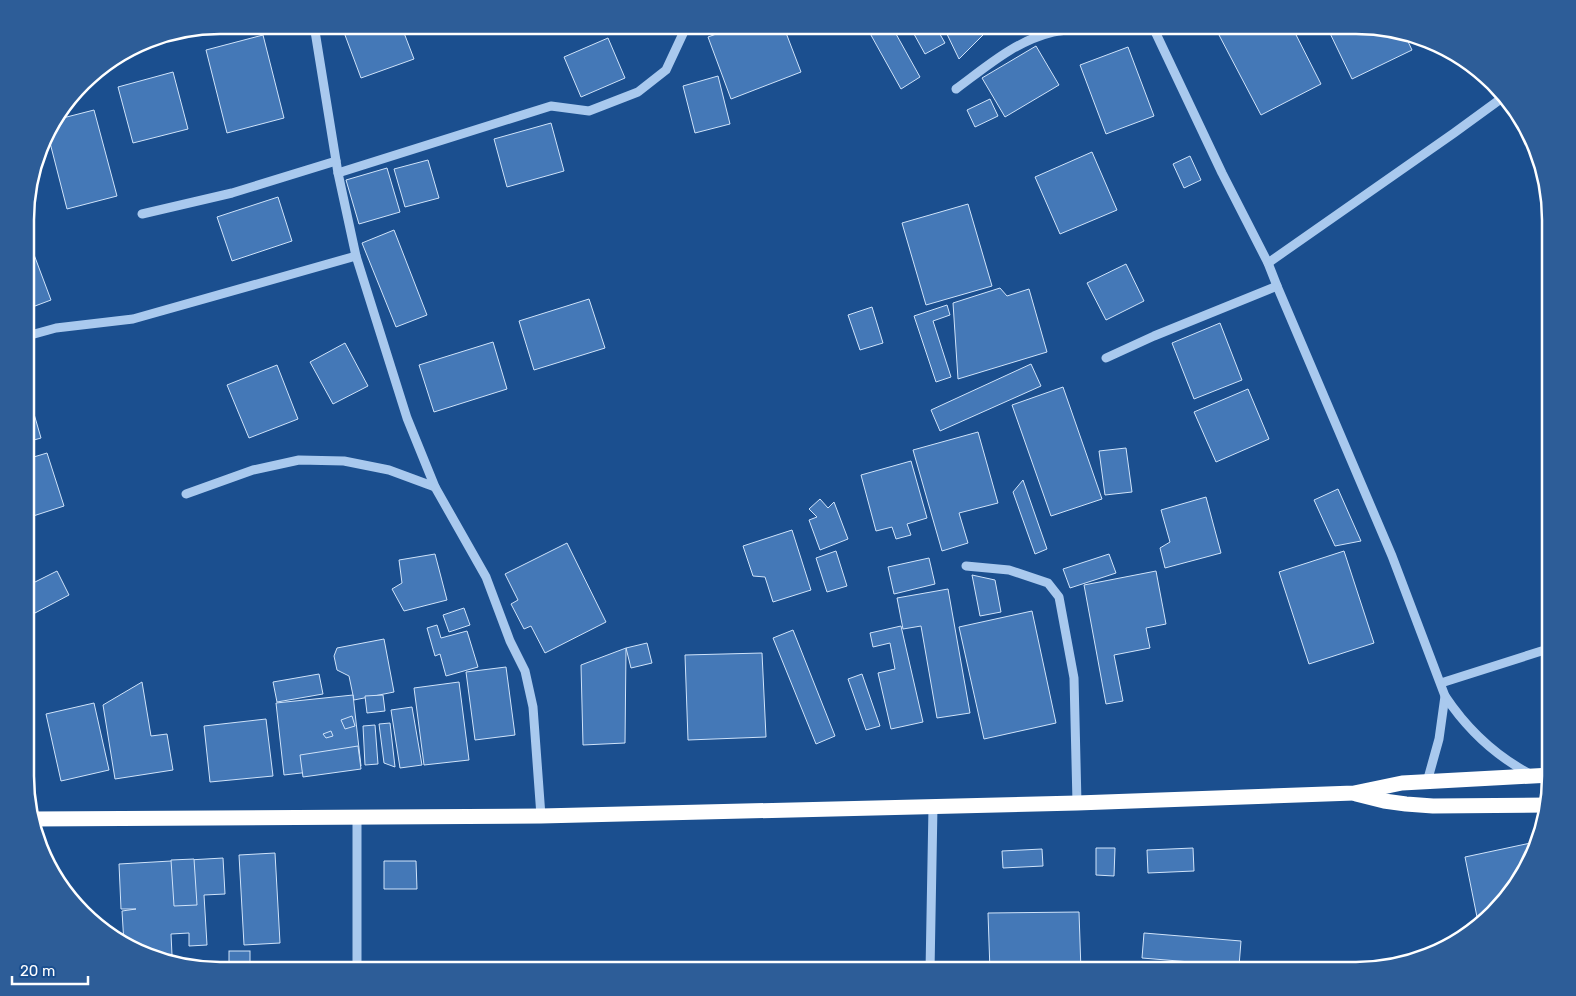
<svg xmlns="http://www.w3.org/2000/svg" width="1576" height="996" viewBox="0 0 1576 996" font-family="Rubik,sans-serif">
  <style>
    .building { fill: #4478b7; stroke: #cfe3fa }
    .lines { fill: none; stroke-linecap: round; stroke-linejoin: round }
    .minor { stroke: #a9c9ee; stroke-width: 9 }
    .highway { stroke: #fff; stroke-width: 15 }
    .rim { fill: none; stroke: #fff; stroke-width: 2.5 }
  </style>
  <rect width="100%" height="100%" fill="#1b4f8f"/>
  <g class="building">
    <path d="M219 25H249L207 34 206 28Z"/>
    <path d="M348 25H401L414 59 361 78 342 27Z"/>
    <path d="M741 25H783L801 72 731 99 708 37Z"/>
    <path d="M873 25H891L920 77 901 89 867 28Z"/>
    <path d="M909 25H944L937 29 945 43 925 54Z"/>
    <path d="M960 25H987L989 29 959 59 946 32Z"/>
    <path d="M1211 25H1226L1214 31Z"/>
    <path d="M1238 25H1291L1321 84 1261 115 1219 35Z"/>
    <path d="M1326 25H1357L1404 33 1412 50 1352 79Z"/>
    <path d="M263 35 284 118 227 133 206 50Z"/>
    <path d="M608 38 625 78 581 97 564 57Z"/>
    <path d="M1036 46 1059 85 1005 117 982 78Z"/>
    <path d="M1128 47 1154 116 1106 134 1080 65Z"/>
    <path d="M173 72 188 129 133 143 118 87Z"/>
    <path d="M718 76 730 124 695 133 683 86Z"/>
    <path d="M990 99 998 116 975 127 967 110Z"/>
    <path d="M94 110 117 196 67 209 47 131 55 120Z"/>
    <path d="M551 123 564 171 507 187 494 139Z"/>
    <path d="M1092 152 1117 210 1060 234 1035 177Z"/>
    <path d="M1190 156 1201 180 1184 188 1173 164Z"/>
    <path d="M428 160 439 198 405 207 394 169Z"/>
    <path d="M387 168 400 212 359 224 346 180Z"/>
    <path d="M278 197 292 241 232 261 217 217Z"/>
    <path d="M968 204 992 286 926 305 902 223Z"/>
    <path d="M394 230 427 315 396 327 362 243Z"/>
    <path d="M27 236 51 300 27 309Z"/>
    <path d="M1126 264 1144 301 1106 320 1087 283Z"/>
    <path d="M1000 288 1007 296 1029 289 1047 352 958 379 953 303Z"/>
    <path d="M589 299 605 348 534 370 519 321Z"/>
    <path d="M947 305 950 315 933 321 951 377 936 382 914 316Z"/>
    <path d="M872 307 883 343 860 350 848 315Z"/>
    <path d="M1220 323 1242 380 1194 399 1172 343Z"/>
    <path d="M493 342 507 389 434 412 419 365Z"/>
    <path d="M345 343 368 386 333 404 310 362Z"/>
    <path d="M1031 364 1041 386 940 431 931 410Z"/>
    <path d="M277 365 298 419 249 438 227 385Z"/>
    <path d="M1063 387 1102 499 1051 516 1012 405Z"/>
    <path d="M1248 389 1269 439 1216 462 1194 412Z"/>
    <path d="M27 390 41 438 27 442Z"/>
    <path d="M978 432 998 503 959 513 968 543 942 551 913 450Z"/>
    <path d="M1126 448 1132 492 1105 495 1099 451Z"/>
    <path d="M47 453 64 506 27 518V459Z"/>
    <path d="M911 461 927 518 907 524 911 535 896 539 892 527 876 531 861 475Z"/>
    <path d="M1023 480 1047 549 1035 554 1013 492Z"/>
    <path d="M1338 489 1361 541 1335 546 1314 500Z"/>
    <path d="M1206 497 1221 553 1165 568 1160 548 1170 542 1161 510Z"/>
    <path d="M820 499 828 508 834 502 848 539 820 550 809 520 817 517 809 509Z"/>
    <path d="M792 530 811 590 773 602 765 577 753 576 743 546Z"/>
    <path d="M567 543 606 622 545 653 531 626 524 629 511 604 518 600 505 574Z"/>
    <path d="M836 551 847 586 827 592 816 558Z"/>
    <path d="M1344 551 1374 643 1309 664 1279 572Z"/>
    <path d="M435 554 447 600 404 611 392 589 402 583 399 560Z"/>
    <path d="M1109 554 1116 573 1070 588 1063 569Z"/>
    <path d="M929 558 935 584 894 594 888 567Z"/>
    <path d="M57 571 69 595 35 613 27 596V586Z"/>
    <path d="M1156 571 1166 624 1146 628 1150 648 1114 655 1123 701 1106 704 1084 585Z"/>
    <path d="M972 575 995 580 1001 612 980 616Z"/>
    <path d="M948 589 970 713 937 718 921 626 903 629 897 598Z"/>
    <path d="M464 608 470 625 449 632 443 615Z"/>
    <path d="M1032 611 1056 723 984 739 959 627Z"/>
    <path d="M437 625 441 638 467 631 478 667 446 676 440 654 435 656 427 628Z"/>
    <path d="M901 626 923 722 891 729 878 673 895 669 890 643 873 647 870 633Z"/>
    <path d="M793 630 835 736 816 744 773 638Z"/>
    <path d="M384 639 394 692 354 700 349 676 337 670 334 656 337 648Z"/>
    <path d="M647 643 652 663 631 668 626 648Z"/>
    <path d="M626 648 625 743 583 745 581 665Z"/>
    <path d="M762 653 766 737 688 740 685 655Z"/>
    <path d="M506 667 515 735 475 740 466 672Z"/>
    <path d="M319 674 323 694 277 702 273 682Z"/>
    <path d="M862 674 880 726 866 730 848 679Z"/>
    <path d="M142 682 151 736 167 734 173 770 115 779 103 705Z"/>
    <path d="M459 682 469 760 424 765 414 688Z"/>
    <path d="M353 695 361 766 284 775 276 703Z"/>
    <path d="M383 695 385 711 367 713 365 696Z"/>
    <path d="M94 703 109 770 61 781 46 714Z"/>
    <path d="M412 707 422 765 400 768 391 710Z"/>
    <path d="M352 716 355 726 345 729 341 720Z"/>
    <path d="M266 719 273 776 210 782 204 726Z"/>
    <path d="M390 723 395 767 384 763 379 724Z"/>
    <path d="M375 725 378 764 365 765 363 726Z"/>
    <path d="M331 731 333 736 326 738 323 734Z"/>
    <path d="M358 746 361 769 303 777 300 755Z"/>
    <path d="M1540 841 1518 884 1478 922 1465 857Z"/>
    <path d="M1096 848H1115L1114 876 1096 875Z"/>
    <path d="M1193 848 1194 871 1148 873 1147 850Z"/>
    <path d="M1042 849 1043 866 1003 868 1002 851Z"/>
    <path d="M275 853 280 943 244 945 239 855Z"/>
    <path d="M223 858 225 894 204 895 207 945 189 946V933L171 934 172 955 151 956 137 950 136 945 128 946 124 944 122 911 136 909H121L119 864Z"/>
    <path d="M194 859 197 905 174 906 171 860Z"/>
    <path d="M384 861H416L417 889H384Z"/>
    <path d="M1079 912 1081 971H990L988 913Z"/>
    <path d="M1144 933 1241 941 1239 966 1142 958Z"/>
    <rect x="229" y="951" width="21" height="20"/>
    <path d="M204 963 205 969 179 966Z"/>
  </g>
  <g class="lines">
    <g class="minor">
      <path d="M314 25 338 173 356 256 407 418 435 487 486 577 510 641 525 671 533 707 541 816"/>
      <path d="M1152 25 1222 173 1268 263 1277 286 1392 556 1445 696C1467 729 1494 755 1530 774"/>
      <path d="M956 89C986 67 1015 41 1053 32 1072 28 1092 32 1111 25"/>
      <path d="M338 173 551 106 589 111 638 92 666 70 687 25"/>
      <path d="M142 214 232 193 336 161"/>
      <path d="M1268 263 1454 133 1502 98"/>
      <path d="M27 336 56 328 133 319 356 256"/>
      <path d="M1106 358 1154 336 1277 286"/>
      <path d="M186 494 253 470 299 460 344 461 389 470 435 487"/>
      <path d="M966 566 1009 570 1048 583 1059 597 1074 678 1077 803"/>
      <path d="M1441 683 1551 648"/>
      <path d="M27 703 28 722 27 737"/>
      <path d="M1427 782 1439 739 1445 696"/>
      <path d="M357 818V971"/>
      <path d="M930 971 933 806"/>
    </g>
    <g class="highway">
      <path d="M1356 794 1384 801 1406 804 1433 806 1548 805"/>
      <path d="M33 819 541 816 1077 803 1354 793 1402 783 1551 775"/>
    </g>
  </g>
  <path d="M0 0H1576V996H0ZM220 34H1356A186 186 0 0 1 1542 220V776A186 186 0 0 1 1356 962H220A186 186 0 0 1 34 776V220A186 186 0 0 1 220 34Z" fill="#2d5d98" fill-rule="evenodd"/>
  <path class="rim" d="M220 34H1356A186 186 0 0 1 1542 220V776A186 186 0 0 1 1356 962H220A186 186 0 0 1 34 776V220A186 186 0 0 1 220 34Z"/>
  <path d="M12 976v8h76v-8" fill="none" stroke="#ffffff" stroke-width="2.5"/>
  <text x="20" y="976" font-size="15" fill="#ffffff" stroke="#1b4f8f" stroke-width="4" paint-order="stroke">20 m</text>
</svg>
